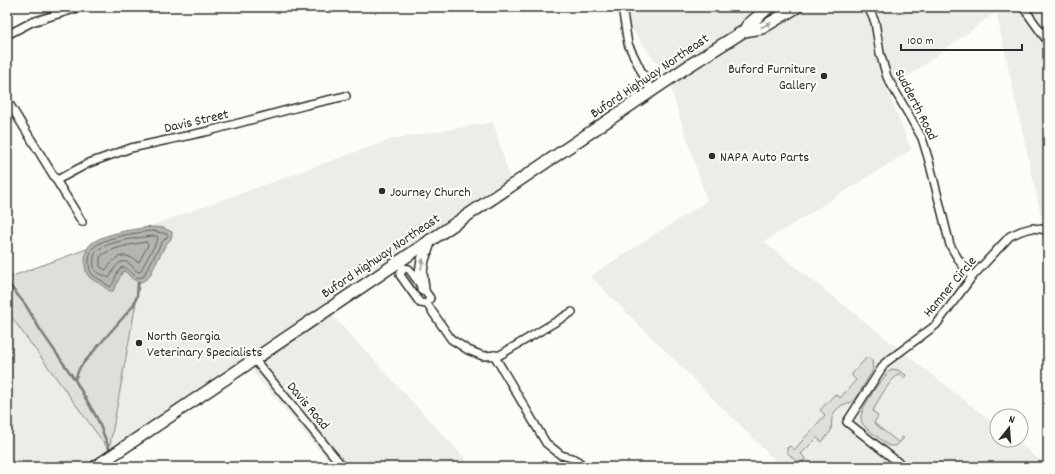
<svg xmlns="http://www.w3.org/2000/svg" width="1055" height="474" viewBox="0 0 1055 474" font-family="Dekko,sans-serif">
  <style>
    .built { fill: #edece8 }
    .green { fill: #dfdeda; stroke: #858482 }
    .water { fill: #b5b4b1; stroke: #7e7d7b }
    .lines { fill: none; stroke-linecap: round; stroke-linejoin: round }
    .shore { stroke: #626261; stroke-width: 1 }
    .stream { stroke: #7e7d7b; stroke-width: 2.5 }
    .minor-casing { stroke: #2b2b2b; stroke-width: 10 }
    .primary-casing { stroke: #2b2b2b; stroke-width: 14 }
    .minor { stroke: #fdfcf7; stroke-width: 7 }
    .primary { stroke: #fdfcf7; stroke-width: 11 }
    .oneway { fill: #9e9e9b }
    .poi-dot { fill: #2b2b2b; stroke: #fdfcf7; stroke-width: 1.5 }
    .labels { text-anchor: middle; stroke-width: 4; stroke-linejoin: round; paint-order: stroke }
    .poi-label { font-size: 14px; fill: #2b2b2b; stroke: #fdfcf7; text-anchor: start }
    .street-label { font-size: 14px; fill: #2b2b2b; stroke: #fdfcf7 }
  </style>
  <rect width="100%" height="100%" fill="#fdfcf7"/>
  <filter id="ink" filterUnits="userSpaceOnUse"><feTurbulence type="fractalNoise" baseFrequency=".025" numOctaves="2"/><feDisplacementMap in="SourceGraphic" scale="8" xChannelSelector="R" yChannelSelector="G"/><feConvolveMatrix kernelMatrix="1 2 1 2 8 2 1 2 1" color-interpolation-filters="sRGB"/></filter>
  <g filter="url(#ink)">
    <g class="built">
      <path d="M615 7H1048V221L1041 215 996 12 888 91 911 150 764 242 997 426V440H1015L1048 467H782L590 276 707 201 667 77Z"/>
      <path d="M493 122 512 186 329 312 472 466 471 467H334L248 366 109 450 86 467H7V311L109 449 150 226 392 139Z"/>
    </g>
    <g class="green">
      <path d="M150 226 109 450 7 311V278Z"/>
      <path d="M867 357 872 360 873 370 856 398 850 403 842 405 835 411 832 418 831 431 822 442 817 438 801 454 805 458 804 461C797 463 792 458 787 452V448L790 446 794 450 825 415 820 410 835 394 840 398 856 380 852 376V374Z"/>
      <path d="M891 369 898 370 906 375 905 377 903 378 899 373C887 385 880 396 873 411L878 416 874 423 898 442 902 437 904 438 896 446H889L866 428 862 423 861 419V415L864 407 876 387Z"/>
    </g>
    <path class="water" d="M153 227 164 228 172 232C172 238 171 240 166 244L149 277 142 282C133 281 131 278 126 272L123 271 113 291H110C106 289 104 286 100 284 89 277 86 278 85 264 85 258 85 251 89 246 98 234 138 228 153 227Z"/>
    <g class="lines">
      <g class="shore">
        <path d="M153 231 167 234 168 236 162 242 143 277C132 280 132 268 122 267 115 272 116 282 110 287 107 285 105 283 102 281 92 274 90 276 89 263 89 258 90 252 93 248 103 237 139 232 153 231Z"/>
        <path d="M153 236H157L158 239 140 272C136 272 136 270 133 267 120 253 114 270 109 278L95 271C93 265 93 257 96 252 103 242 141 237 153 236Z"/>
        <path d="M146 242 148 245 139 262C136 261 134 259 130 257 118 253 112 261 106 270L100 267V257C108 248 134 244 146 242Z"/>
      </g>
      <g class="stream">
        <path d="M7 282 25 304 41 331 75 380 97 418 111 453"/>
        <path d="M75 379 80 367 133 306 137 296 138 282"/>
        <path d="M113 457 117 467"/>
      </g>
      <defs>
        <g id="minor">
          <path d="M622 7 628 44 651 91"/>
          <path d="M868 7 875 22 880 53 887 77 922 138 929 161 950 245 960 262 972 277"/>
          <path d="M1023 7 1048 42"/>
          <path d="M7 35 32 22 81 7"/>
          <path d="M7 100 82 222"/>
          <path d="M57 180 89 163 131 148 209 131 306 105 346 96"/>
          <path d="M398 261 403 268 409 269 430 298 427 304"/>
          <path d="M403 268 400 275 420 303 427 304"/>
          <path d="M427 304 451 339 468 350 483 356 500 355 572 312"/>
          <path d="M494 355 546 443 561 455 575 459 585 467"/>
          <path d="M254 359 343 467"/>
          <path d="M904 467 847 422 885 363 936 325 972 277 1010 236 1021 231 1032 228 1048 230"/>
        </g>
        <g id="primary">
          <path d="M744 31 748 25 769 7"/>
          <path d="M423 289 421 272 423 260 430 240"/>
          <path d="M95 467 690 65 744 31 762 28 797 7"/>
        </g>
      </defs>
      <use href="#minor" class="minor-casing"/>
      <use href="#primary" class="primary-casing"/>
      <use href="#minor" class="minor"/>
      <use href="#primary" class="primary"/>
    </g>
    <defs><path id="oneway-solid" d="M-6-.8H1V-3.2L6.5 0L1 3.2V.8H-6Z"/></defs>
    <g class="oneway">
      <use href="#oneway-solid" transform="translate(766 25) rotate(-28)"/>
      <use href="#oneway-solid" transform="translate(422 264) rotate(-79)"/>
    </g>
  </g>
  <g class="poi-dot">
    <circle cx="824" cy="76" r="4"/>
    <circle cx="712" cy="156" r="4"/>
    <circle cx="382" cy="191" r="4"/>
    <circle cx="139" cy="343" r="4"/>
  </g>
  <g class="labels">
    <g class="poi-label">
      <text x="816" y="73" text-anchor="end">Buford Furniture<tspan x="816" dy="16">Gallery</tspan></text>
      <text x="720" y="161">NAPA Auto Parts</text>
      <text x="390" y="196">Journey Church</text>
      <text x="147" y="340">North Georgia<tspan x="147" dy="16">Veterinary Specialists</tspan></text>
    </g>
    <g class="street-label">
      <text transform="translate(649 75) rotate(-34)" y="5">Buford Highway Northeast</text>
      <text transform="translate(917 104) rotate(63)" y="5">Sudderth Road</text>
      <text transform="translate(196 120) rotate(-13)" y="5">Davis Street</text>
      <text transform="translate(380 255) rotate(-34)" y="5">Buford Highway Northeast</text>
      <text transform="translate(949 286) rotate(-50)" y="5">Hamner Circle</text>
      <text transform="translate(309 405) rotate(50)" y="5">Davis Road</text>
    </g>
  </g>
  <rect width="1055" height="474" fill="none" stroke="#fdfcf7" stroke-width="24"/>
  <rect x="12" y="12" width="1031" height="450" fill="none" stroke="#2b2b2b" stroke-width="1.5" filter="url(#ink)"/>
  <g transform="translate(1009 428) rotate(17)"><circle r="19" fill="#fdfcf7" stroke="#a9a8a5"/>
  <path d="M0-3L7 15L0 10L-7 15Z" fill="#2b2b2b"/>
  <text y="-6" font-size="11" font-weight="bold" text-anchor="middle" fill="#2b2b2b">N</text>
  </g>
  <path d="M901 44v6h121v-6" fill="none" stroke="#2b2b2b" stroke-width="2"/>
  <text x="907" y="44" font-size="12" fill="#2b2b2b" stroke="#fdfcf7" stroke-width="3" paint-order="stroke">100 m</text>
</svg>
